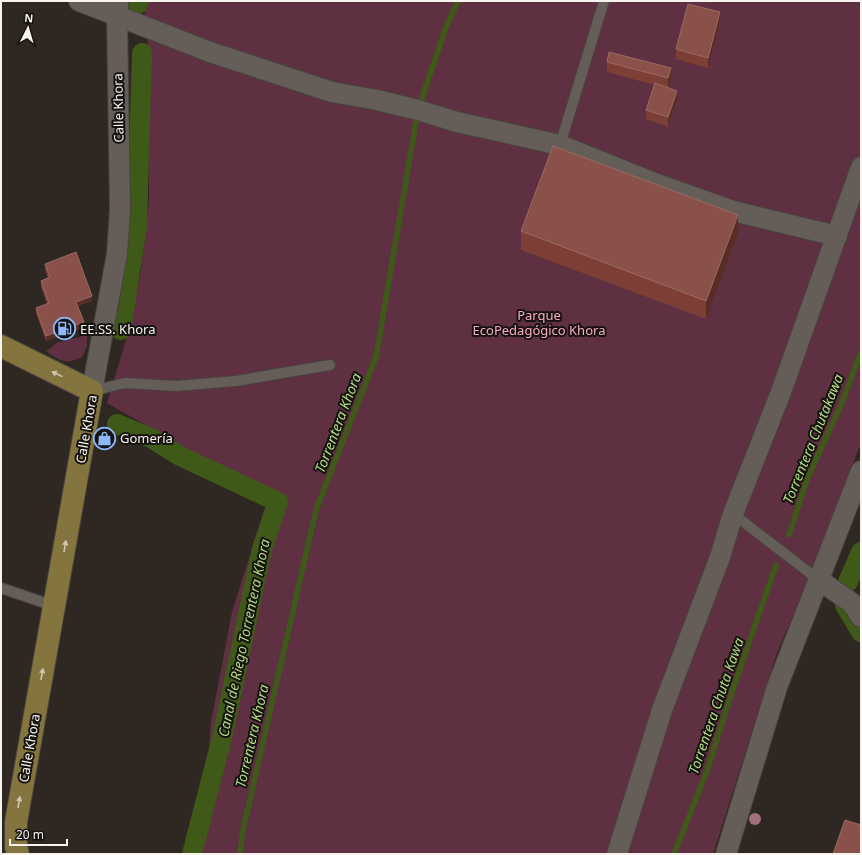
<svg xmlns="http://www.w3.org/2000/svg" width="862" height="855" viewBox="0 0 862 855" font-family="'Noto Sans',sans-serif">
  <style>
    .green { fill: #5f3042 }
    .lines { fill: none; stroke-linecap: round; stroke-linejoin: round }
    .stream { stroke: #3f5a18; stroke-width: 5.5 }
    .canal { stroke: #3f5a18; stroke-width: 20 }
    .service-casing { stroke: #48433e; stroke-width: 12 }
    .minor-casing { stroke: #48433e; stroke-width: 22 }
    .primary-casing { stroke: #48433e; stroke-width: 24 }
    .service { stroke: #655d57; stroke-width: 10 }
    .minor { stroke: #655d57; stroke-width: 20 }
    .primary { stroke: #84753e; stroke-width: 22 }
    .tree { fill: #a0707d }
    .wall { fill: #7c3e35 }
    .shaded-wall { fill: #582d25 }
    .building { fill: #895149; stroke: #9b6a63 }
    .oneway { fill: #cfc7b1 }
    .labels { text-anchor: middle; stroke-width: 4; stroke-linejoin: round; paint-order: stroke }
    .street-label { font-size: 13px; fill: #f7f3ef; stroke: #15120f }
    .park-label { font-size: 13px; fill: #fcabc7; stroke: #15120f }
    .poi-label { font-size: 13px; fill: #f7f3ef; stroke: #15120f; text-anchor: start }
    .water-label { font-size: 14px; font-style: italic; fill: #b1db80; stroke: #15120f }
  </style>
  <rect width="100%" height="100%" fill="#2f2822"/>
  <g class="green">
    <path d="M144 1H861V443L807 583 777 653 713 854H201L211 722 232 612 269 495 107 403 129 330 141 270 149 200V60Z"/>
    <path d="M87 335V346L82 357C66 365 60 361 46 351L51 348 56 343Z"/>
  </g>
  <g class="lines">
    <g class="stream">
      <path d="M789 535 808 477 841 405 861 352"/>
      <path d="M240 854 243 830 316 510 376 357 418 110 446 27 458 1"/>
      <path d="M674 854 707 771 732 692 776 565"/>
    </g>
    <g class="canal">
      <path d="M138 4V1"/>
      <path d="M121 330 137 226 142 53"/>
      <path d="M117 424 151 438 180 456 278 502 262 549 222 738 192 854"/>
      <path d="M848 582 861 552"/>
      <path d="M845 605 861 632"/>
    </g>
    <defs>
      <g id="service">
        <path d="M560 145 604 1"/>
        <path d="M92 391 125 383 176 386 236 381 330 365"/>
        <path d="M733 514 819 580"/>
        <path d="M1 588 54 606"/>
      </g>
      <g id="minor">
        <path d="M79 1 210 52 332 92 377 100 418 110 457 122 560 145 657 184 733 211 837 236"/>
        <path d="M92 391 117 254 120 209 117 15 118 3"/>
        <path d="M819 580 852 603 861 617"/>
        <path d="M617 854 662 710 720 557 733 514 781 392 861 167"/>
        <path d="M726 854 777 687 861 471"/>
      </g>
      <path id="primary" d="M1 346 92 391 16 822V847L18 854"/>
    </defs>
    <use href="#service" class="service-casing"/>
    <use href="#minor" class="minor-casing"/>
    <use href="#primary" class="primary-casing"/>
    <use href="#service" class="service"/>
    <use href="#minor" class="minor"/>
    <use href="#primary" class="primary"/>
  </g>
  <circle class="tree" cx="755" cy="819" r="6"/>
  <g class="wall">
    <path d="M720 22 708 68 676 59V49Z"/>
    <path d="M607 62 671 78 668 88 677 101 668 127 646 119V110L654 85 607 72Z"/>
    <path d="M521 231 738 234 706 319 521 250Z"/>
    <path d="M45 264 92 301 78 306 84 327 46 341 36 313V308L47 304 41 286V281L48 278 45 269Z"/>
  </g>
  <g class="shaded-wall">
    <path d="M720 12V22L708 68V58Z"/>
    <path d="M671 68V78L668 88V78Z"/>
    <path d="M677 91V101L668 127V117Z"/>
    <path d="M738 215V234L706 319V301Z"/>
    <path d="M92 296V301L76 307V302Z"/>
    <path d="M84 322V327L46 341V336Z"/>
  </g>
  <g class="building">
    <path d="M688 4 720 12 708 58 676 49Z"/>
    <path d="M609 52 671 68 668 78 607 62Z"/>
    <path d="M655 83 677 91 668 117 646 110Z"/>
    <path d="M553 146 738 215 706 301 521 231Z"/>
    <path d="M76 252 92 296 76 302 84 322 46 336 36 308 49 303 41 281 50 277 45 264Z"/>
    <path d="M845 820 861 825V854H833Z"/>
  </g>
  <defs><path id="oneway-solid" d="M-6-.8H1V-3.2L6.5 0L1 3.2V.8H-6Z"/></defs>
  <g class="oneway">
    <use href="#oneway-solid" transform="translate(57 374) rotate(-154)"/>
    <use href="#oneway-solid" transform="translate(65 546) rotate(-80)"/>
    <use href="#oneway-solid" transform="translate(42 674) rotate(-80)"/>
    <use href="#oneway-solid" transform="translate(19 802) rotate(-80)"/>
  </g>
  <defs>
    <symbol id="fuel-ring" viewBox="-11 -11 22 22"><circle r="9.5" fill="#15120f" stroke="#8db9fc" stroke-width="1.5"/><path d="M-5.5-6h7V0h2V4h1.3V-2.5L3-4.5l.8-.8L6-3V5H2.5V1h-1V6h-7ZM-4.2-4.7v3.2H.2V-4.7Z" fill="#8db9fc"/></symbol>
    <symbol id="shop-ring" viewBox="-11 -11 22 22"><circle r="9.5" fill="#15120f" stroke="#8db9fc" stroke-width="1.5"/><path d="M-5-2.5h2.3a2.7 3.5 0 0 1 5.4 0H5L5.5 6h-11ZM-1.5-2.5h3a1.5 2.3 0 0 0-3 0Z" fill="#8db9fc"/></symbol>
  </defs>
  <g fill-rule="evenodd">
    <use href="#fuel-ring" x="52" y="316" width="25" height="25"/>
    <use href="#shop-ring" x="92" y="426" width="25" height="25"/>
  </g>
  <g class="labels">
    <g class="street-label">
      <text transform="translate(118 108) rotate(-91)" y="5">Calle Khora</text>
      <text transform="translate(86 429) rotate(-80)" y="5">Calle Khora</text>
      <text transform="translate(29 748) rotate(-80)" y="5">Calle Khora</text>
    </g>
    <g class="park-label">
      <text x="539" y="320">Parque<tspan x="539" dy="15">EcoPedagógico Khora</tspan></text>
    </g>
    <g class="poi-label">
      <text x="80" y="334">EE.SS. Khora</text>
      <text x="120" y="443">Gomería</text>
    </g>
    <g class="water-label">
      <text transform="translate(338 423) rotate(-69)" y="5">Torrentera Khora</text>
      <text transform="translate(813 439) rotate(-68)" y="5">Torrentera Chutakawa</text>
      <text transform="translate(244 638) rotate(-78)" y="5">Canal de Riego Torrentera Khora</text>
      <text transform="translate(716 706) rotate(-71)" y="5">Torrentera Chuta Kawa</text>
      <text transform="translate(252 736) rotate(-77)" y="5">Torrentera Khora</text>
    </g>
  </g>
  <rect width="862" height="855" fill="none" stroke="#f7f3ef" stroke-width="4"/>
  <g transform="translate(28 28) rotate(5)" stroke="#15120f" stroke-width="3" paint-order="stroke">
  <path d="M0-3L7 15L0 10L-7 15Z" fill="#f7f3ef"/>
  <text y="-6" font-size="11" font-weight="bold" text-anchor="middle" fill="#f7f3ef">N</text>
  </g>
  <path d="M10 839v6h57v-6" fill="none" stroke="#f7f3ef" stroke-width="2"/>
  <text x="16" y="839" font-size="12" fill="#f7f3ef" stroke="#15120f" stroke-width="3" paint-order="stroke">20 m</text>
</svg>
